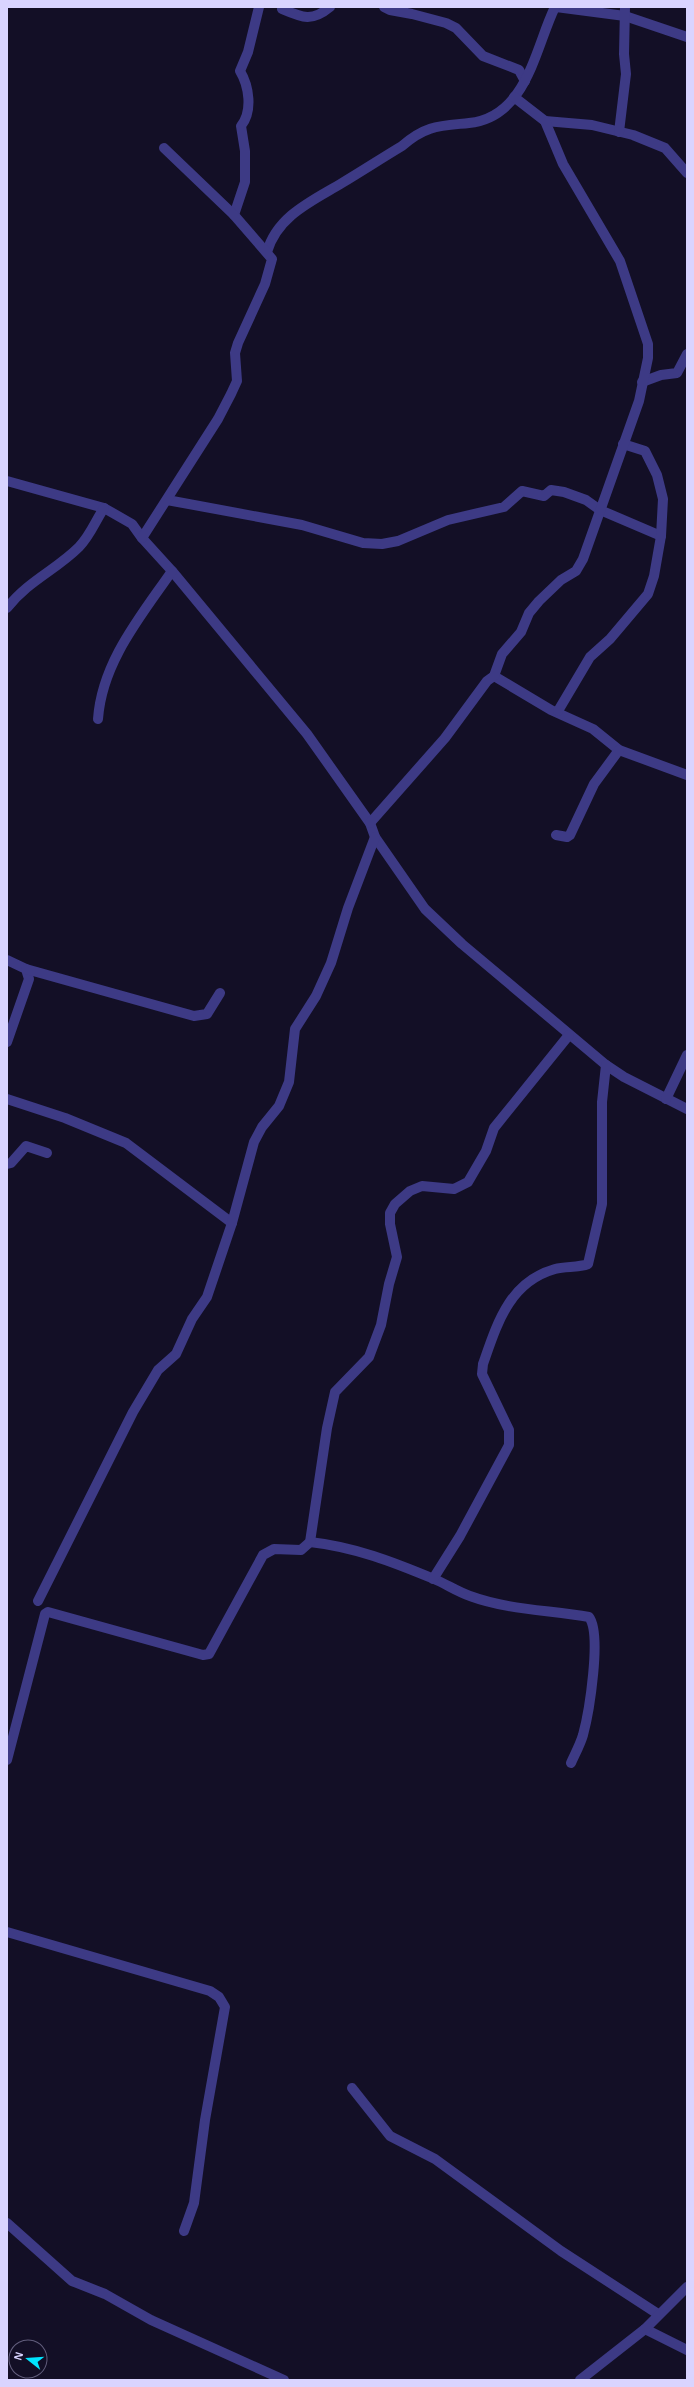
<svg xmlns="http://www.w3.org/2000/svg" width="694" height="2387" viewBox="0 0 694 2387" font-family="Helvetica,sans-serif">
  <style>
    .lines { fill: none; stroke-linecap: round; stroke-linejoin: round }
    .minor { stroke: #3d3a85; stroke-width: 10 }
  </style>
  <rect width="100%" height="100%" fill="#130f26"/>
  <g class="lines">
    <g class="minor">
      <path d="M384 7 390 10 412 14 446 23 456 28 483 56 519 70 525 81"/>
      <path d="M556 7 625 16 687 37"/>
      <path d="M282 9C303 18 312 22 330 7"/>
      <path d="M545 121 592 125 633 135 665 148 687 173"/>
      <path d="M619 132 626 74 624 54 625 7"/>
      <path d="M234 215 245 182V151L241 126C253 111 249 86 240 71L248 52 259 7"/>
      <path d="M267 252C277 216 312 201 342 183 362 171 382 158 402 146 426 125 440 126 469 123 527 117 535 48 555 7"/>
      <path d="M642 382 661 375 677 373 687 354"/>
      <path d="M7 481 104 508 132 524 142 538 172 571 307 734 370 823 375 837 425 909 462 944 606 1065 624 1077 687 1109"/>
      <path d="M167 500 302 525 363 543 382 544 398 541 448 520 504 507 522 491 544 496 551 490 564 492 586 500 600 510 661 536"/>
      <path d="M142 538 218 419 231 394 237 381 235 353 238 343 265 284 272 259 234 215 164 148"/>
      <path d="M7 608C28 581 56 570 79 547 90 536 96 520 104 508"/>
      <path d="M494 676 551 710 593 729 619 750 687 775"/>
      <path d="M558 711 590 657 610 639 648 594 654 576 661 536 663 499 657 475 645 451 623 444"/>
      <path d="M98 719C102 662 141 616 172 571"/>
      <path d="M370 823 445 738 487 681 494 676 502 654 521 632 529 613 539 601 561 580 576 571 583 559 639 401 648 358V344L620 261 563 164 545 121 514 97"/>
      <path d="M556 835 567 837 570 835 594 784 619 750"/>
      <path d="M7 960 26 969 29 979 7 1042"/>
      <path d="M26 969 194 1016 207 1014 220 993"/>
      <path d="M7 1099 65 1118 126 1143 232 1223"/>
      <path d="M666 1099 687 1055"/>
      <path d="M7 1164 11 1163 26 1146 47 1153"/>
      <path d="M310 1542C355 1547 393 1562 434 1579 446 1584 458 1592 470 1596 508 1610 550 1610 589 1617 602 1634 589 1713 583 1735 580 1745 575 1754 571 1763"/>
      <path d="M433 1579 460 1536 509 1445V1430L482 1374 483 1364C497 1324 509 1282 555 1269 566 1266 578 1268 588 1264L602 1204V1102L606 1065"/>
      <path d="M38 1601 133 1412 158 1370 176 1354 192 1319 207 1297 232 1223 254 1142 262 1127 279 1106 289 1082 295 1029 316 996 331 963 348 908 375 837"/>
      <path d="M7 1760 45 1614 48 1612 203 1655 209 1654 263 1555 274 1549 301 1550 310 1542 327 1428 335 1392 369 1357 381 1325 389 1284 397 1257 390 1224V1213L395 1204 410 1191 422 1186 454 1189 468 1182 486 1151 494 1128 569 1035"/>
      <path d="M7 1932 210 1991 219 1997 225 2007 205 2120 194 2203 184 2231"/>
      <path d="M352 2088 390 2136 435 2159 561 2251 658 2314"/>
      <path d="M7 2223 72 2281 105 2294 151 2320 284 2380"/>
      <path d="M645 2329 687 2350"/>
      <path d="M580 2380 645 2329 687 2287"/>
    </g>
  </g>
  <rect width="694" height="2387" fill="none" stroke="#d9d4ff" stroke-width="16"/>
  <g transform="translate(28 2359) rotate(287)"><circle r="19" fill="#130f26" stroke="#625e7d"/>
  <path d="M0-3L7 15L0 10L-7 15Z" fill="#00e5ff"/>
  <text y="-6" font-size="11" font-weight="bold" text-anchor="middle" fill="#d9d4ff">N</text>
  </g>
</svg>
